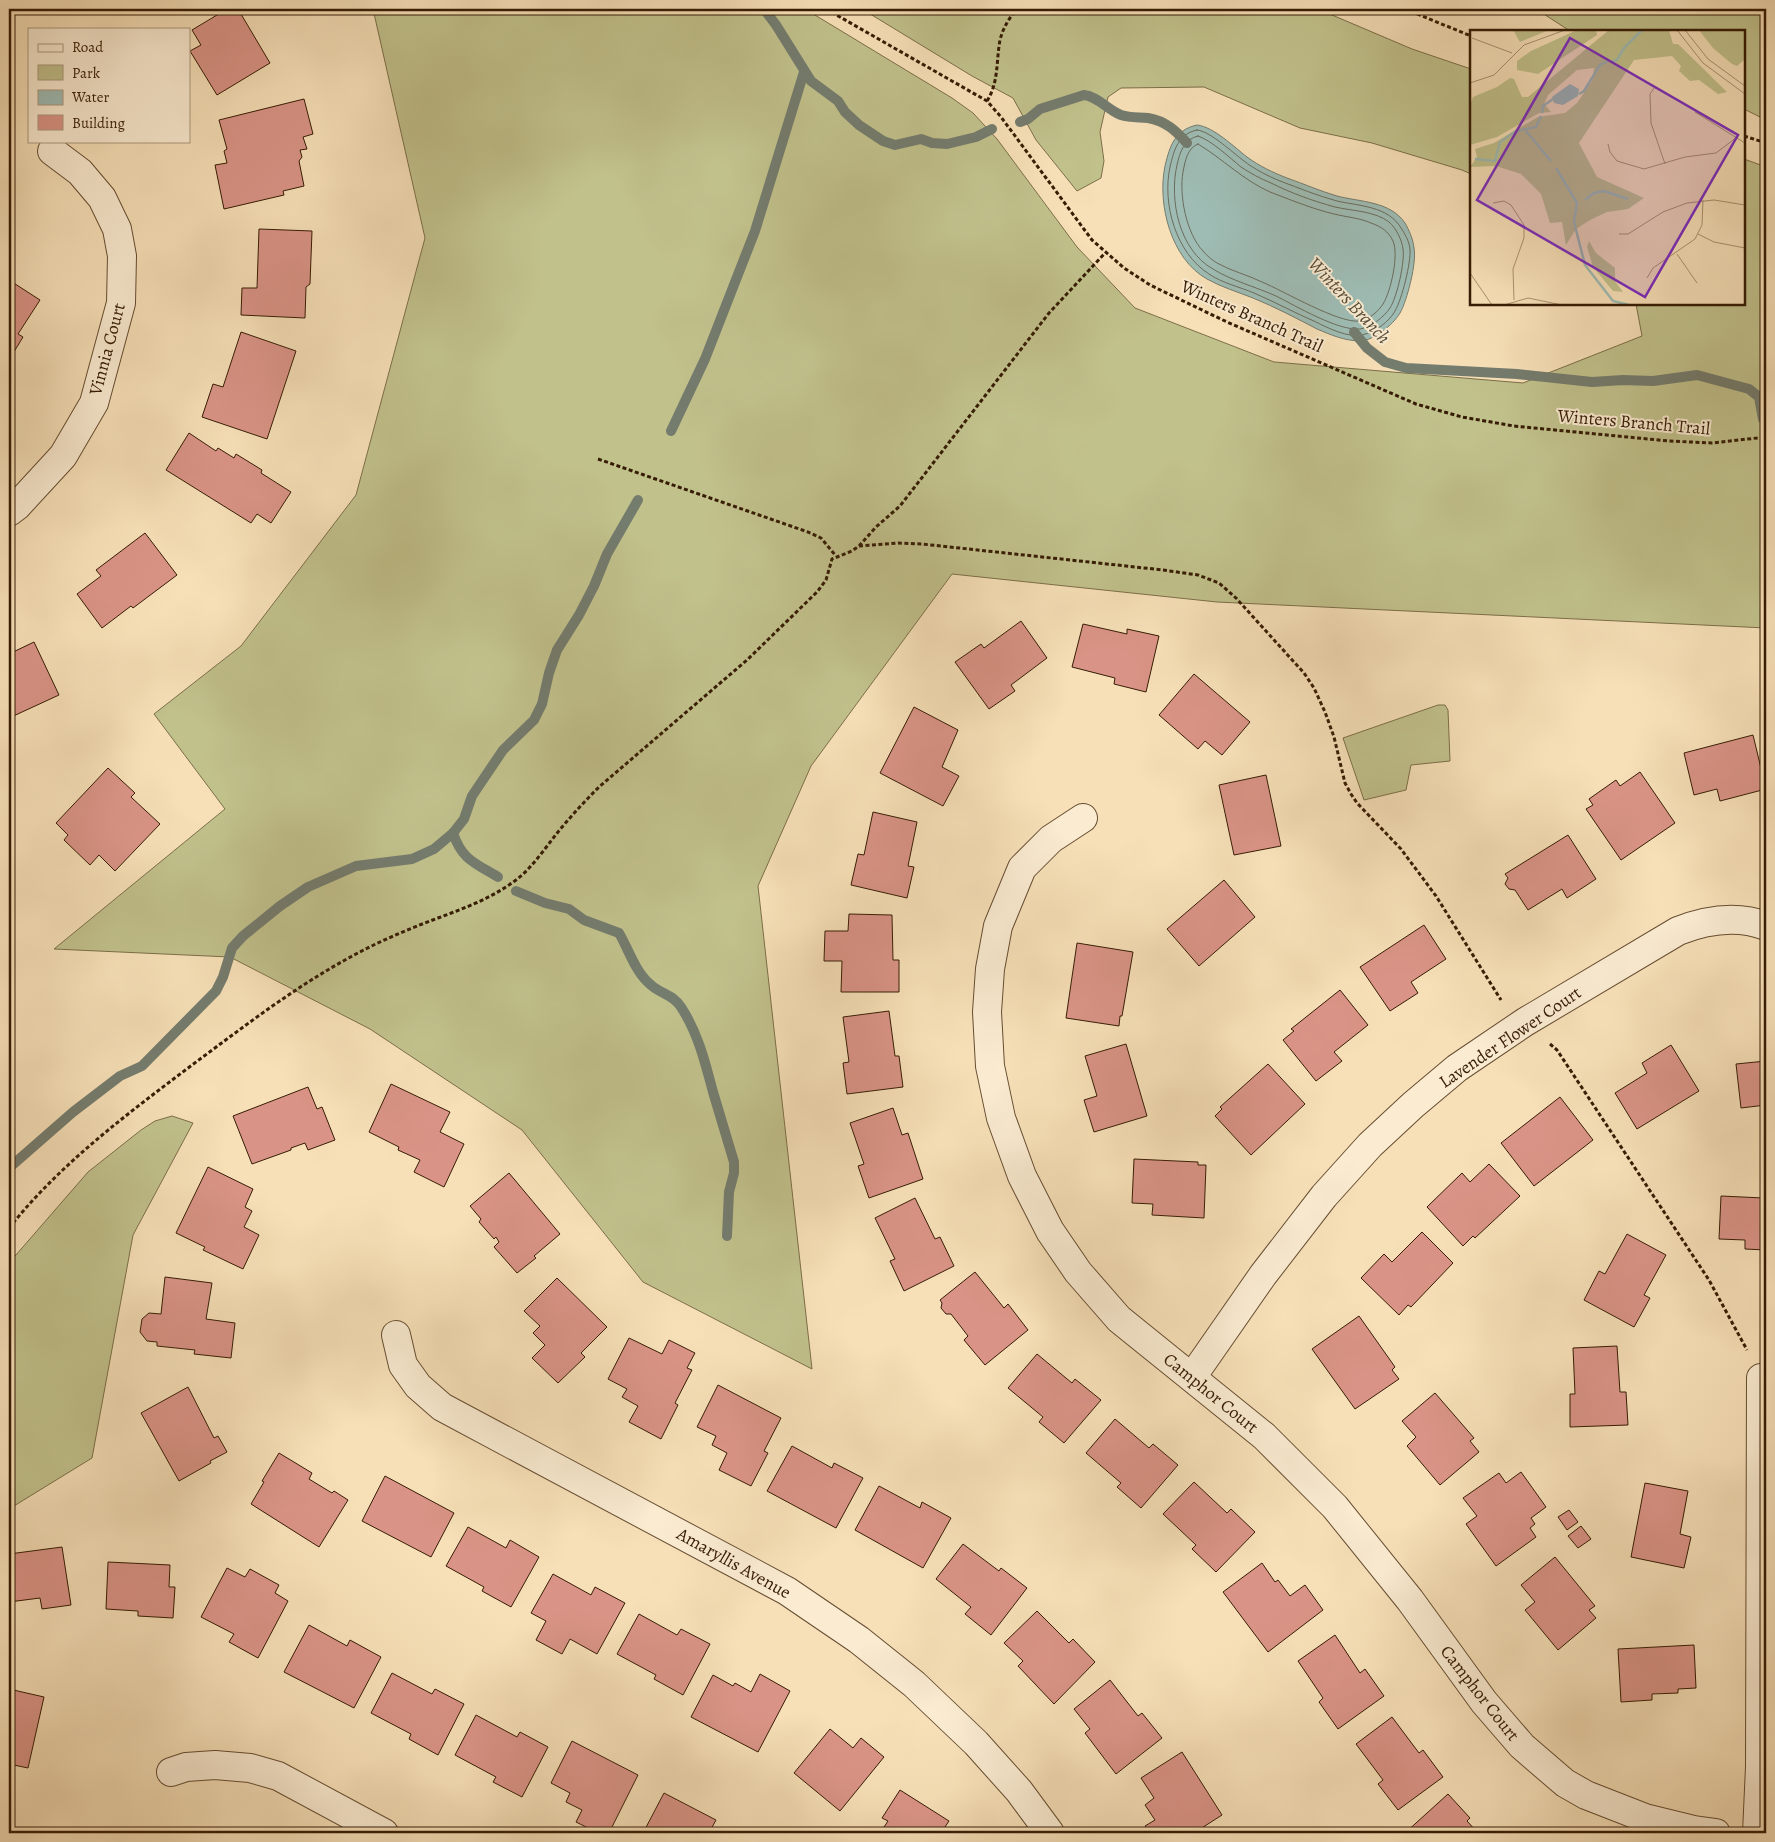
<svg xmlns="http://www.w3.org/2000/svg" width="1775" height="1842" viewBox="0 0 1775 1842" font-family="Alegreya,serif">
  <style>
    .green { fill: #c1c18c; stroke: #7c6e48 }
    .water { fill: #9ebcb4; stroke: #747c6e }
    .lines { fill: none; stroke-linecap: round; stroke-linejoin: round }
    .shore { stroke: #6a6c5c; stroke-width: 1 }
    .stream { stroke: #747c6e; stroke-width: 10 }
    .building { fill: #da9487; stroke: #361c04 }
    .minor-casing { stroke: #664d31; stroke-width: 30 }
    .path { stroke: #361c04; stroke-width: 3; stroke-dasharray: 4 2.5; stroke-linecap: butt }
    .minor { stroke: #faebd1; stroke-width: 28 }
    .labels { text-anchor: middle; stroke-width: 4; stroke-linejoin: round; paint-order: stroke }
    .street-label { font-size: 18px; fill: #361c04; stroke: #faebd1 }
    .water-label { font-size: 19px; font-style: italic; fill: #554c39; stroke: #faebd1 }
    .inset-river { fill: none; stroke: #9ebcb4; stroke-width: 2.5 }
    .inset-road { fill: none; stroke: #aa9270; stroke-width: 1 }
    .view { fill: #7b2cbf; fill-opacity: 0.15; stroke: #7b2cbf; stroke-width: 2.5 }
    .inset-edge { fill: none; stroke: #361c04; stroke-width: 2.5 }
  </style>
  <rect width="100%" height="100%" fill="#f7e0b8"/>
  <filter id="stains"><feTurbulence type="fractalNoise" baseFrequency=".004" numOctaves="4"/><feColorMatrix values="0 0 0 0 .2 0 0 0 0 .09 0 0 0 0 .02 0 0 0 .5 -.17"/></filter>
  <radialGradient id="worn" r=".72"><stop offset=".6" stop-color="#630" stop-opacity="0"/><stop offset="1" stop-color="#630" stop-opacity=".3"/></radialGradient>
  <g class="green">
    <path d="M373 9H805L952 98 973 113 997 139 1077 247 1135 308 1274 362 1523 383 1642 336 1636 304H1744V159L1766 167V628L1217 602 952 574 811 766 758 886 812 1369 643 1282 522 1130 370 1029 230 957 54 949 225 809 154 714 241 646 356 495 425 238Z"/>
    <path d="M862 9H1318L1412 49 1471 69V174L1462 170 1372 143 1300 128 1204 87 1121 88 1108 97 1100 132 1104 161 1101 178 1077 191 1036 140 1013 98 972 76Z"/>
    <path d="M1536 9H1766V120L1744 109V31H1570Z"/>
    <path d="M1438 705H1445L1448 710 1450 761 1411 765 1406 790 1364 800 1343 738Z"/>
    <path d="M172 1116 193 1123 133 1235 92 1458 9 1509V1263L88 1172 141 1130 155 1121Z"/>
  </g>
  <path class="water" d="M1197 125C1214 127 1234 147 1247 157 1259 166 1274 173 1287 178 1304 184 1320 191 1337 196 1360 202 1390 201 1405 223 1409 230 1413 239 1414 248 1417 262 1407 301 1400 313 1393 325 1374 340 1361 341 1345 341 1331 335 1317 329 1296 318 1275 307 1253 298 1238 292 1221 287 1207 279 1171 259 1157 204 1165 166 1170 145 1175 130 1197 125Z"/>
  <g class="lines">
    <g class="shore">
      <path d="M1197 130C1210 131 1233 153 1244 161 1254 169 1268 176 1280 181 1299 188 1318 196 1337 201 1359 206 1388 206 1401 228 1405 234 1409 241 1410 249 1411 263 1402 299 1395 311 1389 322 1375 332 1362 335 1348 338 1328 328 1316 322 1295 313 1275 302 1254 293 1240 287 1222 283 1209 274 1176 253 1162 204 1170 167 1174 150 1178 134 1197 130Z"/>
      <path d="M1198 136C1211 140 1230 158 1241 167 1250 173 1261 179 1271 183 1291 193 1313 201 1335 207 1352 211 1375 211 1389 222 1396 228 1402 240 1403 249 1405 262 1397 297 1390 308 1384 317 1370 328 1360 329 1338 331 1296 306 1276 296 1256 287 1230 280 1213 269 1179 250 1169 200 1177 165 1180 152 1184 139 1198 136Z"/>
      <path d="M1198 144C1223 159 1243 180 1270 192 1291 200 1313 209 1334 214 1346 217 1360 218 1371 223 1382 227 1388 231 1393 241 1399 255 1391 291 1383 304 1379 311 1368 320 1360 321 1339 324 1284 291 1262 282 1248 275 1231 271 1217 263 1212 260 1206 255 1203 251 1186 233 1179 195 1183 172 1185 162 1187 148 1198 144Z"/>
    </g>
    <g class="stream">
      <path d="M764 9 776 25 811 81 838 101 845 112 859 125 883 141 895 145 921 139 932 143 947 144 976 137 992 129"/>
      <path d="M1020 122 1028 119 1040 109 1084 95C1097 96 1108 110 1121 115 1130 118 1140 117 1148 118 1166 121 1176 131 1187 143"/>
      <path d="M1354 332 1367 348 1385 362 1406 368 1517 374 1592 382 1623 380 1653 381 1697 375 1749 389 1759 397 1763 419"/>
      <path d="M671 431 705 359 755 231 804 72"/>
      <path d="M453 833C462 860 475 863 498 877"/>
      <path d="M516 891 545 903 569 909 584 920 619 933C629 950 635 972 651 985 661 994 674 995 681 1007 698 1033 705 1062 713 1092 720 1116 727 1139 734 1162V1173L729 1192 727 1236"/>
      <path d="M9 1168 73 1112 120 1076 142 1066 216 991 223 977 232 948 243 936 280 906 308 887 356 866 412 859 434 849 453 833 464 819 472 796 503 750 534 720 542 704 549 673 557 650 579 615 594 586 607 554 638 500"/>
    </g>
  </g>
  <g class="building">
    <path d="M227 9H238L270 63 217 95 190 51 201 45 192 30Z"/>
    <path d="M304 99 313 134 303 137 307 149 300 150 302 157 299 161 304 186 283 191 284 195 224 209 215 165 227 163 224 151 227 149 219 120Z"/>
    <path d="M259 229 312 231 310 284 306 287 305 318 241 315 242 288H257Z"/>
    <path d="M9 280 40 300 18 334 23 337 9 360Z"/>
    <path d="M241 332 296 351 267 439 202 417 213 384 223 387Z"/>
    <path d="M189 433 216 451 218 448 234 458 236 454 262 470 261 473 291 492 271 523 257 514 251 523 166 470Z"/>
    <path d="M145 533 177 575 133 608 131 606 102 628 77 594 101 576 96 570Z"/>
    <path d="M1021 621 1047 658 1011 685 1015 691 989 709 955 662 981 644 984 648Z"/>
    <path d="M1083 624 1127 634V629L1159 636 1146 692 1114 684 1115 678 1072 667Z"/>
    <path d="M34 642 59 695 9 718V654Z"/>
    <path d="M1194 674 1250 722 1222 755 1205 741 1198 749 1159 715Z"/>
    <path d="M914 707 958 730 942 767 959 776 943 806 880 773Z"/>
    <path d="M1753 735 1766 789 1720 801 1717 789 1694 795 1684 753Z"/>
    <path d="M108 768 135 793 131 797 160 824 115 871 99 855 90 865 64 840 68 835 56 823Z"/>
    <path d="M1640 772 1675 823 1621 860 1586 809 1593 805 1589 799 1616 780 1620 786Z"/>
    <path d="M1266 775 1281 846 1234 855 1219 785Z"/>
    <path d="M873 812 917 822 908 866 914 867 907 898 851 885 858 854 864 855Z"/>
    <path d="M1568 835 1596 879 1567 898 1562 889 1528 910 1515 890 1509 889 1505 884 1508 878 1505 874Z"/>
    <path d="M1224 880 1255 917 1199 966 1167 929Z"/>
    <path d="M849 914 892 915 893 960H899V992H841L842 961H824L825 931H848Z"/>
    <path d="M1424 925 1446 959 1411 982 1418 993 1390 1011 1360 967Z"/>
    <path d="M1077 943 1133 952 1122 1016H1120L1119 1026 1066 1018Z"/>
    <path d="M1340 990 1368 1025 1334 1052 1342 1061 1316 1081 1283 1040 1294 1031 1291 1029Z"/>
    <path d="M889 1011 895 1056H899L903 1087 847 1094 843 1063 849 1062 843 1017Z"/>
    <path d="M1126 1044 1147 1116 1094 1132 1084 1100 1097 1096 1085 1056Z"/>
    <path d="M1671 1045 1699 1091 1637 1129 1615 1093 1647 1073 1642 1063Z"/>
    <path d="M1766 1061V1105L1741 1108 1736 1064Z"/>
    <path d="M1268 1064 1305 1104 1251 1155 1215 1116 1222 1109 1220 1107Z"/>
    <path d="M391 1084 450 1112 440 1132 464 1144 444 1187 414 1172 420 1160 398 1150 399 1147 369 1132Z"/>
    <path d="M308 1087 317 1109 322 1107 335 1140 308 1150 305 1143 291 1148V1150L252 1164 233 1116Z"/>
    <path d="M1560 1097 1593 1140 1534 1186 1501 1143Z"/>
    <path d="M893 1108 902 1135 908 1133 923 1179 869 1198 858 1166 864 1164 850 1123Z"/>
    <path d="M1134 1159 1198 1162V1165H1206L1204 1218 1152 1215 1153 1204 1132 1203Z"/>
    <path d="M1489 1164 1520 1196 1475 1238 1473 1236 1463 1246 1427 1207 1462 1173 1470 1182Z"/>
    <path d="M208 1167 253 1189 245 1207 252 1211 244 1227 259 1235 243 1269 203 1250 205 1247 176 1233Z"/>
    <path d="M509 1173 560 1234 534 1256 536 1258 517 1273 494 1247 499 1242 496 1237 494 1239 479 1222 481 1219 470 1206Z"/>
    <path d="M1764 1192H1766V1250L1745 1249V1240L1719 1239 1721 1196 1764 1198Z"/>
    <path d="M915 1198 935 1239 940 1237 954 1266 904 1291 890 1261 895 1259 875 1218Z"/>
    <path d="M1422 1232 1453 1263 1411 1307 1408 1305 1399 1315 1361 1278 1384 1254 1392 1262Z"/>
    <path d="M1627 1234 1666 1255 1644 1295 1650 1298 1634 1327 1584 1300 1599 1271 1605 1274Z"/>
    <path d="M975 1272 1004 1308 1008 1304 1028 1330 985 1365 964 1340 968 1336 951 1314H946L941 1308 942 1303 940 1300Z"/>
    <path d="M165 1277 212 1283 206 1319 235 1323 231 1358 194 1354 195 1350 157 1346V1342L147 1341 140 1332 142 1319 149 1313 161 1314Z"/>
    <path d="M557 1278 607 1327 581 1353 585 1357 558 1383 532 1358 545 1345 533 1333 540 1326 524 1311Z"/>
    <path d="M1359 1316 1395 1367 1392 1370 1399 1379 1355 1409 1312 1349Z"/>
    <path d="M629 1338 662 1354 669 1340 695 1353 687 1368 692 1370 675 1403 678 1405 661 1439 629 1422 638 1406 622 1397 627 1389 608 1379Z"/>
    <path d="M1617 1346 1620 1392H1626L1628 1425 1570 1427V1394H1575L1573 1348Z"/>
    <path d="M1037 1354 1072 1383 1075 1379 1101 1400 1064 1443 1039 1422 1043 1417 1008 1388Z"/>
    <path d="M718 1385 781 1418 764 1451 768 1453 751 1486 719 1470 727 1453 712 1445 716 1436 697 1427Z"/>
    <path d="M188 1387 214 1438 218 1436 227 1452 210 1461 211 1463 179 1481 141 1413Z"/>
    <path d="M1435 1393 1474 1438 1470 1441 1479 1452 1440 1485 1407 1446 1416 1437 1402 1421Z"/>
    <path d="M1115 1419 1149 1448 1153 1444 1178 1465 1141 1508 1117 1487 1121 1483 1086 1453Z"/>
    <path d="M792 1446 832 1468 834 1463 863 1478 836 1528 767 1491Z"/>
    <path d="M279 1453 312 1473 309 1479 332 1493 334 1491 348 1500 319 1547 251 1504 264 1482 262 1481Z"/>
    <path d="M1521 1472 1546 1507 1531 1518 1535 1524 1530 1528 1536 1537 1496 1566 1466 1524 1477 1516 1463 1498 1499 1473 1506 1483Z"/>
    <path d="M385 1476 454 1513 431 1557 362 1521Z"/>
    <path d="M1194 1482 1227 1513 1231 1509 1255 1532 1216 1572 1192 1549 1196 1545 1163 1514Z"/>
    <path d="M1645 1483 1688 1491 1680 1534 1691 1537 1684 1568 1631 1557Z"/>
    <path d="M879 1486 920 1508 922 1502 951 1518 923 1568 855 1530Z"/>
    <path d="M1569 1510 1578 1522 1567 1530 1558 1517Z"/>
    <path d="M1581 1526 1591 1539 1578 1548 1568 1536Z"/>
    <path d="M468 1527 506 1548 510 1540 539 1557 511 1607 482 1591 484 1587 446 1566Z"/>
    <path d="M963 1544 999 1571 1001 1568 1027 1588 991 1635 965 1614 971 1607 936 1579Z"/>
    <path d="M62 1547 71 1605 42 1609 40 1598 9 1602V1554Z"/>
    <path d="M1555 1557 1595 1606 1589 1610 1596 1618 1558 1650 1525 1610 1535 1602 1521 1585Z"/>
    <path d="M108 1562 170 1565 169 1587H175L173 1618 138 1616V1611L106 1609Z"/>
    <path d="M1262 1563 1275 1582 1278 1580 1290 1596 1305 1585 1323 1610 1268 1652 1223 1592Z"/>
    <path d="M227 1568 245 1577 250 1569 279 1585 275 1593 288 1601 258 1658 229 1642 234 1634 201 1617Z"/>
    <path d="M553 1574 591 1595 595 1587 625 1603 597 1654 570 1639 562 1654 536 1640 546 1621 531 1613Z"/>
    <path d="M1037 1611 1069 1643 1073 1639 1095 1662 1054 1704 1018 1666 1023 1661 1004 1643Z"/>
    <path d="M639 1614 677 1635 681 1629 710 1644 683 1695 654 1679 656 1675 617 1654Z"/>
    <path d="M309 1625 347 1646 350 1640 381 1657 354 1708 284 1672Z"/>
    <path d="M1335 1635 1360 1673 1365 1669 1384 1696 1338 1729 1319 1702 1323 1698 1298 1661Z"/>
    <path d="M1694 1645 1696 1688 1678 1689V1693L1652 1694V1700L1621 1702 1618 1649Z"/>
    <path d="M392 1673 432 1694 435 1689 464 1704 438 1755 409 1739 411 1734 371 1713Z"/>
    <path d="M760 1674 790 1691 758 1752 691 1717 713 1675 733 1686 735 1683 751 1692Z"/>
    <path d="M1110 1680 1138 1716 1142 1713 1162 1738 1116 1774 1085 1733 1090 1729 1074 1709Z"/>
    <path d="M9 1689 44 1697 28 1768 9 1764Z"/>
    <path d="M476 1715 517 1737 520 1732 548 1747 522 1797 493 1782 496 1777 455 1755Z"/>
    <path d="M1392 1717 1419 1753 1423 1750 1443 1777 1398 1810 1378 1784 1383 1780 1356 1744Z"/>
    <path d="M830 1729 853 1748 861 1738 884 1757 840 1811 794 1773Z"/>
    <path d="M572 1741 638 1775 609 1833H598L576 1822 582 1810 566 1802 570 1793 551 1783Z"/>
    <path d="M1182 1752 1222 1815 1194 1833H1150L1145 1826 1155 1820 1145 1805 1154 1798 1141 1778Z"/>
    <path d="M900 1790 949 1821 941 1833H880L888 1821 882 1818Z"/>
    <path d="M664 1793 716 1820 709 1833H643Z"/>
    <path d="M1448 1794 1470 1818 1467 1821 1478 1833H1405Z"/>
  </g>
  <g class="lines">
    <defs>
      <g id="minor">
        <path d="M9 512 17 506 63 456 94 403 121 303 122 256 117 229 102 198 80 172 52 151"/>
        <path d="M1083 818 1051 839 1022 868 998 926 990 969 987 1012 990 1066 1001 1118 1022 1176 1050 1231 1078 1272 1119 1319 1264 1436 1335 1507 1410 1600 1484 1702 1522 1746 1565 1783 1586 1795 1645 1818 1694 1830 1716 1833"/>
        <path d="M396 1335 403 1365 418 1386 442 1407 787 1591 859 1640 914 1684 976 1743 1019 1791 1050 1833"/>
        <path d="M1192 1377 1263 1275 1324 1196 1370 1145 1413 1105 1457 1068 1525 1022 1678 931C1706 920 1737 915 1766 926"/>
        <path d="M171 1772 186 1767 215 1765 250 1768 278 1776 384 1833"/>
        <path d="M1757 1833 1760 1767 1761 1378"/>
      </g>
    </defs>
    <use href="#minor" class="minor-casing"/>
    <g class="path">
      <path d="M826 9 987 101 1001 117 1092 240 1124 268 1150 285 1227 322 1416 404 1462 417 1514 426 1669 441 1712 443 1766 437"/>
      <path d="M1405 9 1471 36"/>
      <path d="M987 101C999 82 996 61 1000 40 1003 28 1009 18 1017 9"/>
      <path d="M1744 136 1766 143"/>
      <path d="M598 459 808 532 821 538 836 556"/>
      <path d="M859 546 898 543 922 544 1163 570 1198 575 1219 583 1236 598 1304 673 1314 688 1325 712 1334 737 1345 783 1351 794 1357 803 1401 849 1436 896 1501 1000"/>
      <path d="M1550 1044 1557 1050 1709 1280 1747 1350"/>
      <path d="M9 1228C61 1163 126 1115 192 1065 242 1028 291 990 345 960 375 943 406 930 438 918 465 908 492 898 516 880 533 867 545 848 558 832 571 816 585 801 599 787L747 660 817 592 826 580 832 559 852 551 859 546 876 527 900 506 1049 313 1105 253"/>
    </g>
    <use href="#minor" class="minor"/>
  </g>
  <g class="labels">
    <g class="street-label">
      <text transform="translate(1252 316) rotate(24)" y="6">Winters Branch Trail</text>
      <text transform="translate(107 349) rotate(-75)" y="6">Vinnia Court</text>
      <text transform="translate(1634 422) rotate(5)" y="6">Winters Branch Trail</text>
      <text transform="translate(1510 1037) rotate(-34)" y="6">Lavender Flower Court</text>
      <text transform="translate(1211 1393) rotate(39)" y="6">Camphor Court</text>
      <text transform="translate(734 1563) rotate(29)" y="6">Amaryllis Avenue</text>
      <text transform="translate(1480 1693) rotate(52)" y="6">Camphor Court</text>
    </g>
    <g class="water-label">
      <text transform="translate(1350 300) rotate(47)" y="7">Winters Branch</text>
    </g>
  </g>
  <g transform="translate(1470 30)">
    <rect width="275" height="275" fill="#f7e0b8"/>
    <path d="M43 0H79L50 12ZM126 0 127 5 68 44 47 40V31L61 21 107 0ZM139 0H199L203 14H208L257 62 248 64 229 50 220 51 209 41 211 36 202 26 164 30 109 113 127 147 174 168 158 179 137 182 120 190 106 199 96 215 92 192 80 193 71 164 51 144 26 136 0 137 7 127 5 119 24 113 68 87 95 83 107 73 122 51 124 38 107 40 78 65 74 74 81 82 69 83 27 107 0 115V75L3 67 27 57 40 48 44 49 52 67H58ZM229 0H275V29L267 36 262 34 243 18ZM119 211 126 223 145 238V251L153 262 143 261 123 237 117 217Z" fill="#c1c18c"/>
    <path d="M100 54 109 59 108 66 93 75 84 73 82 67Z" fill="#9ebcb4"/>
    <path class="inset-river" d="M141 32 147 30 154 18 172 0M109 64 114 61 130 35 138 31M72 83 73 76 83 69M56 101 81 131M5 129 25 131 30 112 46 101 66 97 71 86M86 138 107 173 104 192 115 235 143 271 159 275M115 170 124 163 134 161 158 169"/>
    <path class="inset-road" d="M207 0 233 33 275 64M215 0 238 29 275 56M2 8 42 23M0 53 24 45 54 15 95 0M185 57 180 64 181 93 195 134M225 82 275 113M138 114 140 122 147 131 174 139 215 127 246 123 267 107M23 173 34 171 41 175 54 195V208L43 239 44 270M149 204H158L193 182 217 173 244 170 275 175M228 204 244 212 275 218M207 224 227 253M0 243 22 275M177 248 183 238 225 209 232 195 233 170M34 275 58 268 92 275"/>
    <path class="view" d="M100 8 268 105 175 267 7 170Z"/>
    <rect width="275" height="275" class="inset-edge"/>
  </g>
  <rect width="1775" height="1842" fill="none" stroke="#f7e0b8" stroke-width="30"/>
  <rect x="10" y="10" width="1755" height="1822" fill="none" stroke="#361c04" stroke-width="2.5"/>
  <rect x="15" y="15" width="1745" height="1812" fill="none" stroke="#361c04"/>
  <rect x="28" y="28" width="162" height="115" fill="#faebd1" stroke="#ac987f"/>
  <rect x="38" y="44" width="25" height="8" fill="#faebd1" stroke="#ac987f"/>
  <text x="72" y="52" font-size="15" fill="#361c04">Road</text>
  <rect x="38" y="65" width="25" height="15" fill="#c1c18c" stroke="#ac987f"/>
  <text x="72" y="78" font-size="15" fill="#361c04">Park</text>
  <rect x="38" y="90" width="25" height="15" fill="#9ebcb4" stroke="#ac987f"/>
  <text x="72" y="102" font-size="15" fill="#361c04">Water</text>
  <rect x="38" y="115" width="25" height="15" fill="#da9487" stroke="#ac987f"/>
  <text x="72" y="128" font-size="15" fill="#361c04">Building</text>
  <rect width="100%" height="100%" filter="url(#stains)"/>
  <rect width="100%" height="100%" fill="url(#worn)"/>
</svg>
